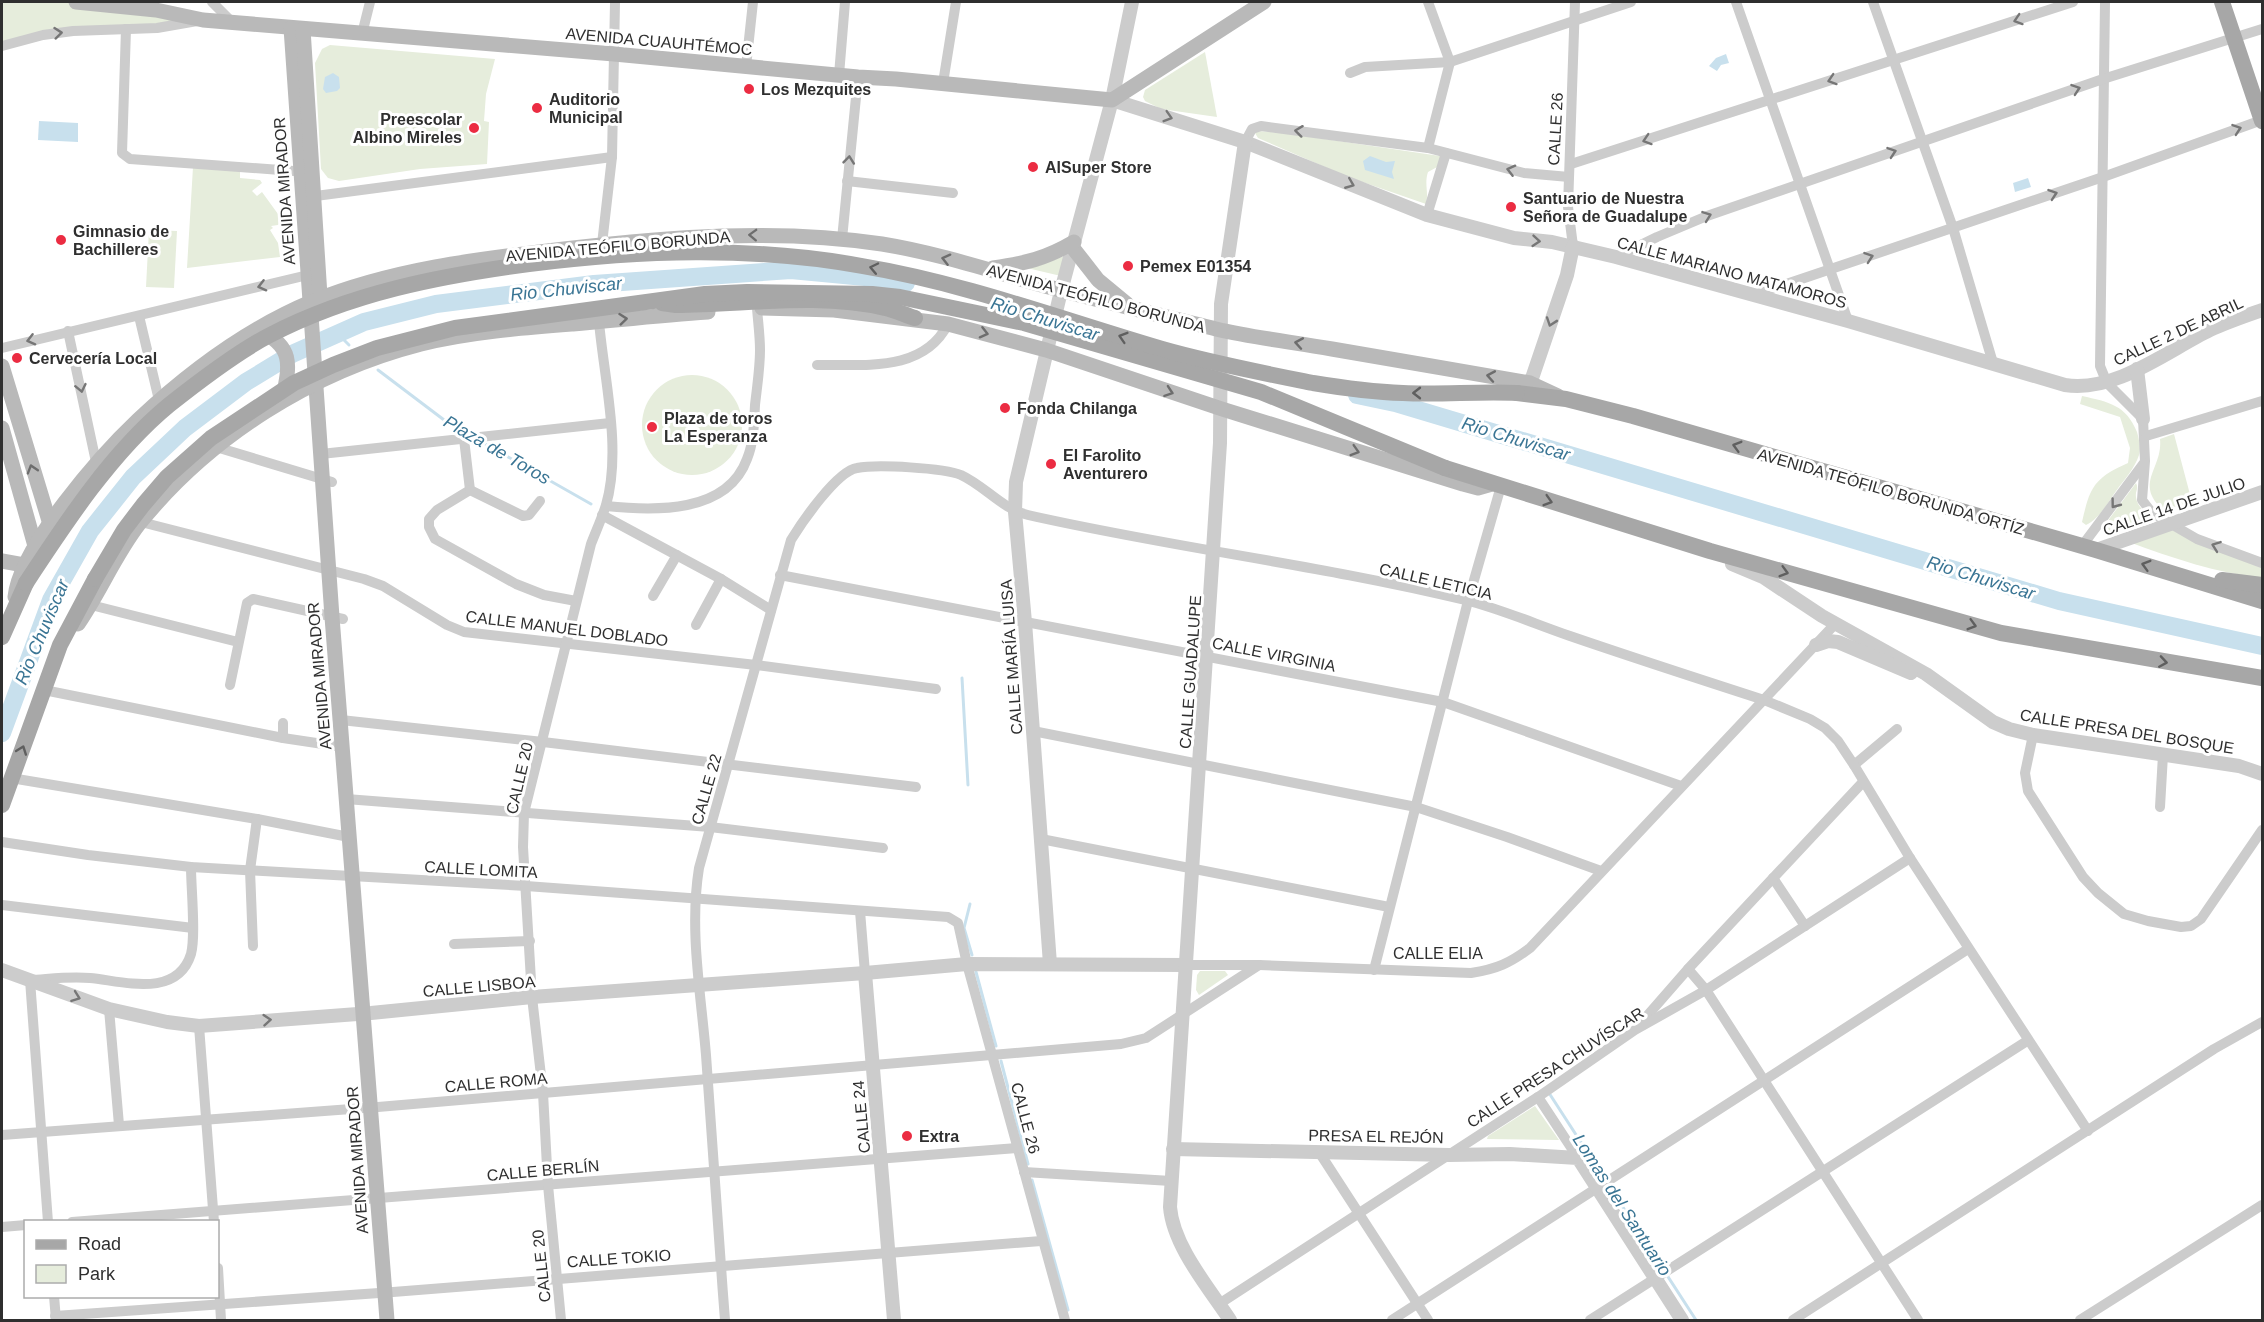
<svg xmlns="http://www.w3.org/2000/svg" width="2264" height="1322" viewBox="0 0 2264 1322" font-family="Helvetica,sans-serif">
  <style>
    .green { fill: #e6eddc }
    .water { fill: #c8e0ed }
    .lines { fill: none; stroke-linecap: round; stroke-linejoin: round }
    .stream { stroke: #c8e0ed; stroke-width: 3 }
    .river { stroke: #c8e0ed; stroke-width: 18 }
    .minor { stroke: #ccc; stroke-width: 10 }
    .tertiary { stroke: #ccc; stroke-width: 14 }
    .secondary { stroke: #b9b9b9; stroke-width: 15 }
    .primary { stroke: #a7a7a7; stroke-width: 16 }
    .primary-bridge { stroke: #a7a7a7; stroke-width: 16 }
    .oneway { stroke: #767676 }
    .oneway2 { stroke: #6d6d6d }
    .oneway3 { stroke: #5f5f5f }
    .poi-dot { fill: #eb2c42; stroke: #fff; stroke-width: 2 }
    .labels { text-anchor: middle; stroke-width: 6; stroke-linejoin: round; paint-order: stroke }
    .street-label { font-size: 16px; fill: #2f2f2f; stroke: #fff }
    .poi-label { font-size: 16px; font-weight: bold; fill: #2f2f2f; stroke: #fff; text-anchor: start }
    .water-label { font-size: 18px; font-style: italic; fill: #3a7594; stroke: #fff }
  </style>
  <rect width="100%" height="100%" fill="#fff"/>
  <g class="green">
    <path d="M2 2H76L203 20 43 35 2 47Z"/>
    <path d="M330 45 495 59 486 94 484 121 489 122 487 164 420 169 339 181 328 178 321 169 315 63 322 49Z"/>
    <path d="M1205 52 1217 117 1161 109 1145 101 1143 97 1145 90Z"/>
    <path d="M1257 131 1284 133 1440 156 1439 166 1428 172C1424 184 1429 192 1426 204L1348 177 1258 138 1255 133Z"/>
    <path d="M193 167 240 171V178L260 180 262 183 252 191 257 196 262 192 278 214 283 211 288 217 278 225 271 226 273 228 270 230 278 243 280 257 187 268Z"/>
    <path d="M149 230 177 231 174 288 146 287Z"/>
    <path d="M1064 256 1061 276 1027 268 1038 266Z"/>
    <circle cx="692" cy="425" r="50"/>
    <path d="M2082 396C2109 402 2126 405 2137 432 2139 439 2141 449 2139 455 2135 468 2124 480 2116 491 2107 504 2100 518 2086 525L2082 522C2090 487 2094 478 2128 463L2130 448 2120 417 2080 404Z"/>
    <path d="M2174 434 2192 502 2169 509 2161 508C2135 482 2163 468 2160 439Z"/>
    <path d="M2136 483C2139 489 2135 491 2136 497 2137 507 2145 512 2151 517L2107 534 2103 533 2102 530 2104 526Z"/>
    <path d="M2169 529 2262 567V578C2217 573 2172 558 2129 542Z"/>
    <path d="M1200 971H1225L1228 975 1199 995 1196 990 1197 975Z"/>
    <path d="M1535 1106 1559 1140 1487 1139 1488 1136Z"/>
  </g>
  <g class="water">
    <path d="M1726 54 1729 63 1721 65 1717 71 1709 66 1716 58Z"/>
    <path d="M333 73 339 77 340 88 337 91 326 93 323 89 325 77Z"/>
    <path d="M39 121 78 123V142L38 140Z"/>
    <path d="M1370 156 1386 162 1395 161 1392 172 1394 179 1365 170 1363 161Z"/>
    <path d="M2028 178 2031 187 2015 192 2013 183Z"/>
  </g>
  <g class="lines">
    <g class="stream">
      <path d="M338 334 349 345"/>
      <path d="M378 370 456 429 466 434"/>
      <path d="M480 441 591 504"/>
      <path d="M962 678 968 785"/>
      <path d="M970 904 964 928 972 955"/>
      <path d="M976 972 996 1046"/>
      <path d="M1001 1061 1028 1164"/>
      <path d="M1549 1093 1696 1320"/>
      <path d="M1032 1180 1068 1310"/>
    </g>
    <g class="river">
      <path d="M1357 395 1395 403 2059 601 2262 646"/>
      <path d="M2 733 51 600 90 531 133 477 185 428 246 382 292 354 364 322 436 304 594 284 791 270 886 279 906 283"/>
    </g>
    <g class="minor">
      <path d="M212 2 232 22"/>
      <path d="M1428 2 1450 62 1428 148"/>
      <path d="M1736 2 1848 321"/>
      <path d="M1873 2 1953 228 1993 363"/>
      <path d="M2105 2 2100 366 2107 383 2143 419 2145 461 2142 500 2152 513 2197 539 2262 563"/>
      <path d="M126 29 122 153 130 159 307 172"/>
      <path d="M362 34 370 2"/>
      <path d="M2 46 43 35 73 31 157 28 197 21"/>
      <path d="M746 67 753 2"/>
      <path d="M1350 73 1365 67 1450 62 1631 2"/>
      <path d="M839 75 845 2"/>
      <path d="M943 83 956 2"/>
      <path d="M1245 142 1252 129 1261 126 1428 148 1524 173 1569 177"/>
      <path d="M1571 164 2073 2"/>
      <path d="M847 181 953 193"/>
      <path d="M308 197 612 157"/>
      <path d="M1427 215 1446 153"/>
      <path d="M842 239 858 77"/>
      <path d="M602 244 612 157 615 2"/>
      <path d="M1573 246 1568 207 1575 2"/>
      <path d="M1616 257 1657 237 1707 216 2103 79 2262 29"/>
      <path d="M1754 295 2103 177 2262 120"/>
      <path d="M139 316 159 400"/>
      <path d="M68 331 96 462"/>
      <path d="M2 348 312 274"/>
      <path d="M817 365C864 364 923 373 948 324"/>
      <path d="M2146 436 2262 401"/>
      <path d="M464 439 470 490 437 510 429 519V527L435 539 516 584 544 595 576 601"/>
      <path d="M216 447 332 482"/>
      <path d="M321 454 610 423"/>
      <path d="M470 490 523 516 529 515 540 501"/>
      <path d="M606 506C654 511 727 514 747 459 754 442 754 423 755 405 757 387 760 368 760 350 760 336 758 322 757 308"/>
      <path d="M602 515 721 579 771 610"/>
      <path d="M141 522 364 579 383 586 447 625 464 632 756 665 936 689"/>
      <path d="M2082 546 2144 463"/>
      <path d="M780 575 1443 702 1681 786"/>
      <path d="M653 596 677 555"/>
      <path d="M91 605 238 642"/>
      <path d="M696 625 721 579"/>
      <path d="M230 685 247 603 253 599 343 619"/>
      <path d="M44 690 283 738 343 747"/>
      <path d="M341 720 543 742 916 787"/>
      <path d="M1033 731 1416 807 1507 837 1601 871"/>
      <path d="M2033 735 2025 773 2028 791 2083 877 2098 893 2124 914 2148 921 2181 927 2191 926 2201 919 2262 830"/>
      <path d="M283 738V723"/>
      <path d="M1854 765 1897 729"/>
      <path d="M11 778 257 819 349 837"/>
      <path d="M346 799 710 827 883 848"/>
      <path d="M2160 807 2163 755"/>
      <path d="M1041 839 1389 907"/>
      <path d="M2 842 88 855 191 867 526 886 948 917 958 923 967 964 1065 1320"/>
      <path d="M1773 878 1805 926"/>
      <path d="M2 905 193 928"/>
      <path d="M860 911 865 973"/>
      <path d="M454 944 530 941"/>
      <path d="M253 946 250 870 257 819"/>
      <path d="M1186 965H1259L1471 973C1497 969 1510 963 1530 948L1836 623"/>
      <path d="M1688 969 1706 990 1918 1320"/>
      <path d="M1374 970 1468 601 1501 486"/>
      <path d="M109 1009 119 1125"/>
      <path d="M1640 1024 1688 969 1863 782"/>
      <path d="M199 1026 214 1222"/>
      <path d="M1538 1097 1578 1158"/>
      <path d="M2 1135 378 1107 1121 1044 1146 1038 1259 965"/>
      <path d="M1319 1152 1428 1320"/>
      <path d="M1024 1172 1171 1181"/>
      <path d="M48 1222 30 980C49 979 70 976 90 978 122 981 177 999 191 954 196 936 191 888 191 867"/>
      <path d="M72 1222 1017 1148"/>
      <path d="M2 1227 26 1225"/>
      <path d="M218 1268 221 1320"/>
      <path d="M54 1296 56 1320"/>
      <path d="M1219 1304 1538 1097 1635 1030 1706 990 1910 858"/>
      <path d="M55 1316 393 1292 1041 1241"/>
      <path d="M561 1320 548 1185 543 1093 532 997 523 847 524 813 591 544C596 531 602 518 606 505 622 450 604 378 599 322"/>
      <path d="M725 1320C718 1232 713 1144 706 1055 701 994 689 930 699 868L791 540C802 522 837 471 857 468 877 464 944 468 961 475 985 486 1002 509 1028 515 1173 548 1321 565 1465 600 1501 609 1535 624 1570 636 1634 658 1699 679 1764 700L1810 719 1825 728 1838 741 1854 765 1910 858 2088 1131"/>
      <path d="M1392 1320 1968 949"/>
      <path d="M1590 1320 2027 1041"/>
      <path d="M1793 1320 2214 1049 2262 1022"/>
      <path d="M2080 1320 2262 1205"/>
    </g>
    <g class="tertiary">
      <path d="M1112 100 1245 142 1427 215 1514 238 1552 242 1616 257 1848 321 2065 385C2115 393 2167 351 2210 330 2227 322 2245 316 2262 310"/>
      <path d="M2137 369 2143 419"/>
      <path d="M1527 393 1567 275 1573 246"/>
      <path d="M2096 550 2262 492"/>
      <path d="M1732 564 1763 577 1822 616 1926 674 1993 722 2009 729 2033 735 2239 766 2262 774"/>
      <path d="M1816 645 1828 641 1838 642 1911 673"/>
      <path d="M1050 964 1025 622 1015 512 1016 482 1061 291 1112 100 1132 2"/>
      <path d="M2 970 109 1009 167 1022 199 1026 371 1013 532 997 865 973 967 964 1186 965"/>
      <path d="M865 973 894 1320"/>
      <path d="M1173 1149 1449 1155 1510 1154 1578 1158 1682 1320"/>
      <path d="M1230 1320C1209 1288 1173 1246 1170 1207L1220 443 1221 304 1245 142"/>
    </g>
    <g class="secondary">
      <path d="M76 2 156 10 203 20 614 54 858 77 896 79 1112 100 1264 2"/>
      <path d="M291 28 332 617 387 1320"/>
      <path d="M303 29 320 296"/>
      <path d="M1073 248 1098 280 1127 304"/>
      <path d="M993 268C1026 263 1045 259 1074 242"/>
      <path d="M762 308 834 310 948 324 1046 350 1222 409 1463 484 1478 488 1492 484"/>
      <path d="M260 331C295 347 289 367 283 398"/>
      <path d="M2 366 50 524"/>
      <path d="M2 428 35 546"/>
      <path d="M2 561 24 565"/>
      <path d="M15 597C20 547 101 455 138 420 188 373 247 329 311 302 392 269 478 259 564 249 669 237 777 228 882 244 937 253 992 271 1045 286 1101 301 1159 315 1216 329 1254 338 1293 342 1332 349 1398 360 1464 372 1530 383L1558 396"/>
      <path d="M78 624C100 592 115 555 139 524 210 436 312 372 421 344 470 332 522 328 573 324 618 320 663 315 708 312"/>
    </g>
    <g class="primary">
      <path d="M2222 2 2262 121"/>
      <path d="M662 303 676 305C744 305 817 292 885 308 895 310 905 315 915 318"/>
      <path d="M1517 393 1566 399 1633 416 2096 550 2262 601"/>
      <path d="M1445 468 1710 551 2001 633 2262 678"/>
      <path d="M2222 580 2262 585"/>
      <path d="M2 637 26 583"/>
      <path d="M2 805 60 645 95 579"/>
    </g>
    <g class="primary-bridge">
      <path d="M95 579 124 530 143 505 167 477 211 438 294 383 333 365 377 348 455 328 705 294 747 292 872 294 900 297 1024 323 1261 392 1445 468"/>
      <path d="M26 583C66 522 112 452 169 405 198 382 237 352 270 335 351 293 439 276 529 264 640 250 752 246 862 266 964 283 1063 320 1162 349 1211 363 1263 373 1313 383 1343 388 1373 392 1403 393 1441 395 1479 391 1517 393"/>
    </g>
  </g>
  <defs><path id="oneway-chevron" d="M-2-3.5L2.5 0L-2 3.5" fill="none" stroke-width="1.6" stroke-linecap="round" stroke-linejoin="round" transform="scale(1.5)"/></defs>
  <g class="oneway">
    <use href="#oneway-chevron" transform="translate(2018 20) rotate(162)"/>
    <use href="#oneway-chevron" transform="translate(58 33) rotate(-6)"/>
    <use href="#oneway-chevron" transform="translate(1832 80) rotate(162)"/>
    <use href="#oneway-chevron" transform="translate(2076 89) rotate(-19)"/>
    <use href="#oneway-chevron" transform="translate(1168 117) rotate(17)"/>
    <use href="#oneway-chevron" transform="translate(2237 129) rotate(-19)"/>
    <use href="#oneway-chevron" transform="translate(1299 131) rotate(-173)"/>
    <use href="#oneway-chevron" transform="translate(1647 140) rotate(162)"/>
    <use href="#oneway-chevron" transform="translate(1892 152) rotate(-19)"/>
    <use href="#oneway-chevron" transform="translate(849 160) rotate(-84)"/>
    <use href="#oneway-chevron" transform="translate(1511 170) rotate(-166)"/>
    <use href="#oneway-chevron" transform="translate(1350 184) rotate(22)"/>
    <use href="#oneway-chevron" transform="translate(2053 194) rotate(-19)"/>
    <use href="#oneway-chevron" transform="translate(1707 216) rotate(-20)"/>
    <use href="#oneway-chevron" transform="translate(1536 241) rotate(5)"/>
    <use href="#oneway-chevron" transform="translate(1869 257) rotate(-19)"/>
    <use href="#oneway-chevron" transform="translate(262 286) rotate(166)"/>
    <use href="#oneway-chevron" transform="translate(1551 322) rotate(109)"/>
    <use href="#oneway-chevron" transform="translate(31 340) rotate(166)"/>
    <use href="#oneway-chevron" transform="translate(81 388) rotate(78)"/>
    <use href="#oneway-chevron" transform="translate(2115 504) rotate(127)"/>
    <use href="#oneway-chevron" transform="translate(2216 546) rotate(-160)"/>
    <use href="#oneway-chevron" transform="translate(76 997) rotate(20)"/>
    <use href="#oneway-chevron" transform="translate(267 1020) rotate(-5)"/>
  </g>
  <g class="oneway2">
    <use href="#oneway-chevron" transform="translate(753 235) rotate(-178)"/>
    <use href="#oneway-chevron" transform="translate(946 259) rotate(-166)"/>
    <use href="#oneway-chevron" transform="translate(623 319) rotate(-6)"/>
    <use href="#oneway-chevron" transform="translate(984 333) rotate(14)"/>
    <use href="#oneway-chevron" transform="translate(1299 343) rotate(-170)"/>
    <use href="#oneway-chevron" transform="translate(1491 376) rotate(-170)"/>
    <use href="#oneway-chevron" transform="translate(1169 392) rotate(19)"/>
    <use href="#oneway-chevron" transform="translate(1355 451) rotate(17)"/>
    <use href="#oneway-chevron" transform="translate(32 469) rotate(-107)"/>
  </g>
  <g class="oneway3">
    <use href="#oneway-chevron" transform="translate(874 268) rotate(-168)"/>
    <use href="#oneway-chevron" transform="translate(1123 337) rotate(-163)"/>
    <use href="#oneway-chevron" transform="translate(1417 393) rotate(-180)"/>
    <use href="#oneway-chevron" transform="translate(1737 446) rotate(-164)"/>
    <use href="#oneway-chevron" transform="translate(1548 501) rotate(17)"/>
    <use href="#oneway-chevron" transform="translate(2146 565) rotate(-164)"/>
    <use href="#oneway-chevron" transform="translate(1784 572) rotate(16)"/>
    <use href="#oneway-chevron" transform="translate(1972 625) rotate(16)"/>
    <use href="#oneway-chevron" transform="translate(2163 662) rotate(9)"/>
    <use href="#oneway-chevron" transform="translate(22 750) rotate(-70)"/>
  </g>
  <g class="poi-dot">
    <circle cx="749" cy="89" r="6"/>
    <circle cx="537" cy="108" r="6"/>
    <circle cx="474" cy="128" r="6"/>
    <circle cx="1033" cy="167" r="6"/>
    <circle cx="1511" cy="207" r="6"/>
    <circle cx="61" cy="240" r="6"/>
    <circle cx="1128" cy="266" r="6"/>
    <circle cx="17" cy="358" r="6"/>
    <circle cx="1005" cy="408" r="6"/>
    <circle cx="652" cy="427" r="6"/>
    <circle cx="1051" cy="464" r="6"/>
    <circle cx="907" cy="1136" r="6"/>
  </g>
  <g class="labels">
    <g class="street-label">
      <text transform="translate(659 41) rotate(5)" y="6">AVENIDA CUAUHTÉMOC</text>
      <text transform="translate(1555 129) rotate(-87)" y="6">CALLE 26</text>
      <text transform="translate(284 191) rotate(-94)" y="6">AVENIDA MIRADOR</text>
      <text transform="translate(618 246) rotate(-5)" y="6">AVENIDA TEÓFILO BORUNDA</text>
      <text transform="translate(1732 272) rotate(15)" y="6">CALLE MARIANO MATAMOROS</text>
      <text transform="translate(1096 298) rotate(15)" y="6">AVENIDA TEÓFILO BORUNDA</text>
      <text transform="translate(2178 331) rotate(-25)" y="6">CALLE 2 DE ABRIL</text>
      <text transform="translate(1891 491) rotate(16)" y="6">AVENIDA TEÓFILO BORUNDA ORTÍZ</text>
      <text transform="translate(2174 506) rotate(-19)" y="6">CALLE 14 DE JULIO</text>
      <text transform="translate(1436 581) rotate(13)" y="6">CALLE LETICIA</text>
      <text transform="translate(567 628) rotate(7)" y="6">CALLE MANUEL DOBLADO</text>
      <text transform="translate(1274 654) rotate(11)" y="6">CALLE VIRGINIA</text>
      <text transform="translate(1011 657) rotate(-94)" y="6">CALLE MARÍA LUISA</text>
      <text transform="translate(1190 672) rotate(-86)" y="6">CALLE GUADALUPE</text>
      <text transform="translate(319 676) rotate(-95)" y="6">AVENIDA MIRADOR</text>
      <text transform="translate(2127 731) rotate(9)" y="6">CALLE PRESA DEL BOSQUE</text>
      <text transform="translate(519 778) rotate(-77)" y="6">CALLE 20</text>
      <text transform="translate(706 789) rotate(-74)" y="6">CALLE 22</text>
      <text transform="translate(481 869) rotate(3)" y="6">CALLE LOMITA</text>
      <text x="1438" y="959">CALLE ELIA</text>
      <text transform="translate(479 986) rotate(-5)" y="6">CALLE LISBOA</text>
      <text transform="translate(1555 1067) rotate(-33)" y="6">CALLE PRESA CHUVÍSCAR</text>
      <text transform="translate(496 1082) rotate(-5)" y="6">CALLE ROMA</text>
      <text transform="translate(861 1117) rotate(-95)" y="6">CALLE 24</text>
      <text transform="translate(1026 1118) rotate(75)" y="6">CALLE 26</text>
      <text transform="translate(1376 1136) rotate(1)" y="6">PRESA EL REJÓN</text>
      <text transform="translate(357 1160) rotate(-94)" y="6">AVENIDA MIRADOR</text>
      <text transform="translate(543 1170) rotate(-5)" y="6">CALLE BERLÍN</text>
      <text transform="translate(619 1258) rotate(-4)" y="6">CALLE TOKIO</text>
      <text transform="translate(541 1266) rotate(-96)" y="6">CALLE 20</text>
    </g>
    <g class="poi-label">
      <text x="761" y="95">Los Mezquites</text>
      <text x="549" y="105">Auditorio<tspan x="549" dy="18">Municipal</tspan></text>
      <text x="462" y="125" text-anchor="end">Preescolar<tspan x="462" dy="18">Albino Mireles</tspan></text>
      <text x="1045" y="173">AlSuper Store</text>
      <text x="1523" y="204">Santuario de Nuestra<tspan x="1523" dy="18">Señora de Guadalupe</tspan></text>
      <text x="73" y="237">Gimnasio de<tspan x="73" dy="18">Bachilleres</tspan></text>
      <text x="1140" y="272">Pemex E01354</text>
      <text x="29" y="364">Cervecería Local</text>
      <text x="1017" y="414">Fonda Chilanga</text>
      <text x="664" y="424">Plaza de toros<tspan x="664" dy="18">La Esperanza</tspan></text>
      <text x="1063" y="461">El Farolito<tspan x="1063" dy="18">Aventurero</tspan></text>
      <text x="919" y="1142">Extra</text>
    </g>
    <g class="water-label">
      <text transform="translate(566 289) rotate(-6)" y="6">Rio Chuviscar</text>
      <text transform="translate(1045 319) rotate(17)" y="6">Rio Chuviscar</text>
      <text transform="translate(1516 439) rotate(17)" y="6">Rio Chuviscar</text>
      <text transform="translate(497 450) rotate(30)" y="6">Plaza de Toros</text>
      <text transform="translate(1981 578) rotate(17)" y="6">Rio Chuviscar</text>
      <text transform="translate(42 632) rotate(-67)" y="6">Rio Chuviscar</text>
      <text transform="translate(1622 1205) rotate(57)" y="6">Lomas del Santuario</text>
    </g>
  </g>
  <rect width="2264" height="1322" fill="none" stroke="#2f2f2f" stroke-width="6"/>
  <rect x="24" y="1220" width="195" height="78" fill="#ffffff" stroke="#acacac" stroke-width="1.5"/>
  <rect x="36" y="1240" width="30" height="9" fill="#a7a7a7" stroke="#acacac" stroke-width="1.5"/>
  <text x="78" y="1250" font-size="18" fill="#2f2f2f">Road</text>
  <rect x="36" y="1265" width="30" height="18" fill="#e6eddc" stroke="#acacac" stroke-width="1.5"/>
  <text x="78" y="1280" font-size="18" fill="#2f2f2f">Park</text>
</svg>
